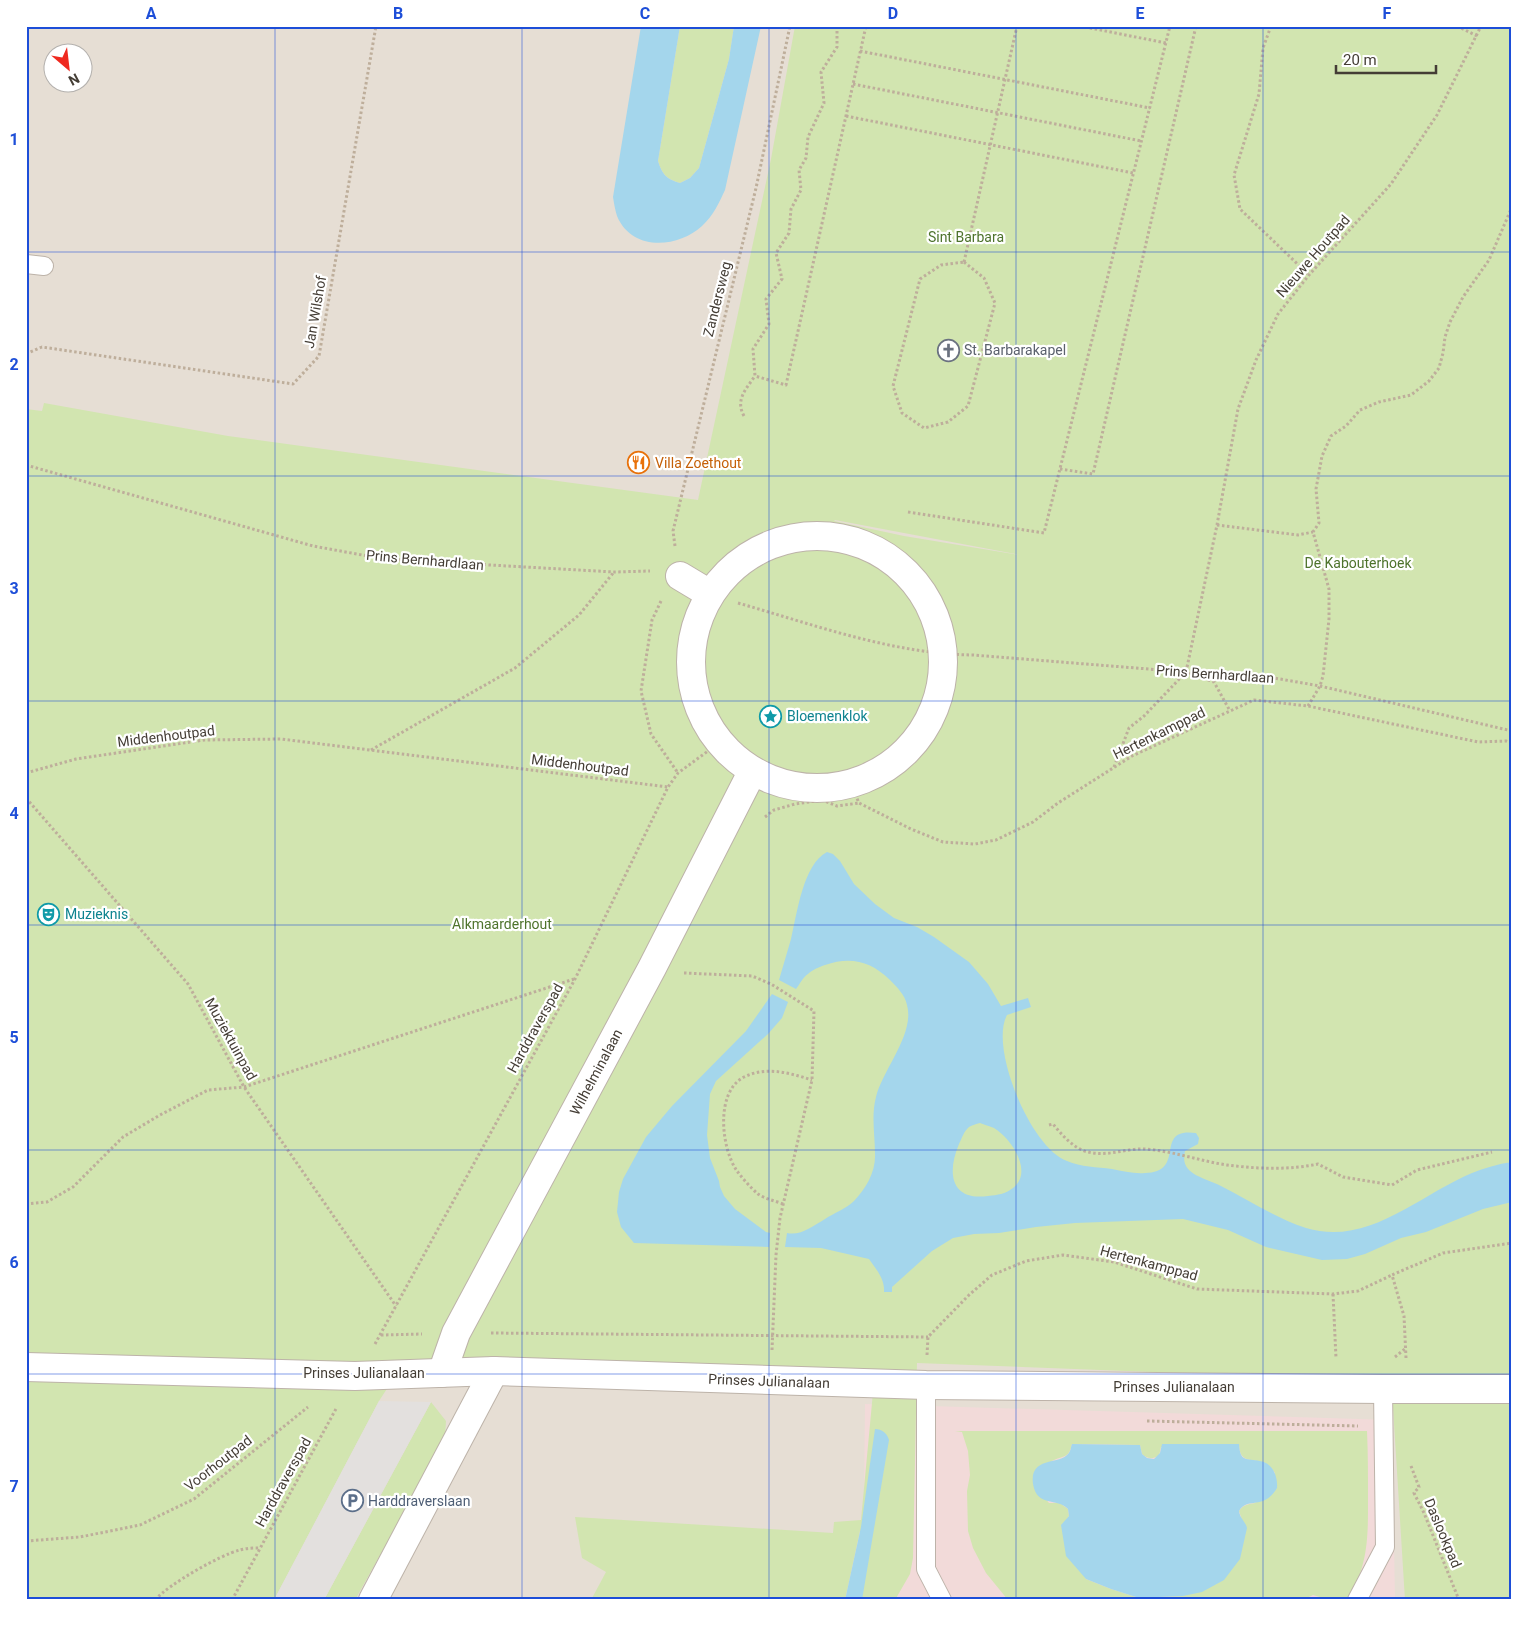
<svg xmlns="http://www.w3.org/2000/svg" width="1538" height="1626" viewBox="0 0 1538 1626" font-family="Roboto,sans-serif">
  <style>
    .residential { fill: #e6ded4; fill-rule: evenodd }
    .medical { fill: #f2dad9 }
    .green { fill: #d2e5b0; fill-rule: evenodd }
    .parking { fill: #e3e0de }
    .water { fill: #a4d6ec; fill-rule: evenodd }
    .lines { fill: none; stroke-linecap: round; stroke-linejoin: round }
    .service-casing { stroke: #bdb3a9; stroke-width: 20 }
    .minor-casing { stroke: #bdb3a9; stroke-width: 30 }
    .tertiary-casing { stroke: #bdb3a9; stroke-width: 30 }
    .path { stroke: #beae9b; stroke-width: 3; stroke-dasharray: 2.5 2.5; stroke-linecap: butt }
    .service { stroke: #fff; stroke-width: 18 }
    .minor { stroke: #fff; stroke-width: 28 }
    .tertiary { stroke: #fff; stroke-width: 28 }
    .grid { fill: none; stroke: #1d4ed8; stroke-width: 1; stroke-opacity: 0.55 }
    .labels { text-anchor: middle; stroke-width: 4.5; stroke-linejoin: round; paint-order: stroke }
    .park-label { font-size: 14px; fill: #4e732c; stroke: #fff }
    .street-label { font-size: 14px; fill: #443d35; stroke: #fff }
    .worship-label { font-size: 14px; fill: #5b616d; stroke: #fff; text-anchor: start }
    .food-label { font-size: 14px; fill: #c56008; stroke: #fff; text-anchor: start }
    .culture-label { font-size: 14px; fill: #0d838f; stroke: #fff; text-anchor: start }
    .service-label { font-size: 14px; fill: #4e5e75; stroke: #fff; text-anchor: start }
    .neatline { fill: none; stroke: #1d4ed8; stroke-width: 2 }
    .grid-label { font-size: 16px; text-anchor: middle; font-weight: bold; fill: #1d4ed8 }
  </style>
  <rect width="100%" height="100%" fill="#f2ede6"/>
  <path class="residential" d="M26 26H1512V1600H26ZM52 52H82V82H52Z"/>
  <path class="medical" d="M865 1404 1392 1420 1395 1600H617L863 1589Z"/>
  <g class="green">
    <path d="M680 26H734L729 59 699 168 690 178 680 183C666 179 662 174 658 161Z"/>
    <path d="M795 26H1512V1600H1405L1391 1375 1204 1374 917 1363 913 1558 910 1574 895 1600H860V1531L845 1600H591L606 1572 582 1558 575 1517 833 1533 834 1522 861 1520 875 1371 405 1361 379 1401 274 1600H26V409L42 411 44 403 228 436 698 500 771 159ZM834 521 835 520 1020 555 904 536Z"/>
    <path d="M431 1402 446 1421 445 1436 436 1455 355 1600H324Z"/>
    <path d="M955 1431H1367C1368 1453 1368 1475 1368 1497 1368 1535 1369 1566 1347 1600H1330L1313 1595 1303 1600H1008L986 1573 973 1548 968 1531 967 1491 970 1475 968 1451 962 1432ZM1072 1444 1140 1445 1142 1454C1147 1459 1152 1459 1159 1456L1161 1447 1239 1445C1240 1470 1261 1451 1275 1473L1255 1503C1248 1504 1243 1505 1239 1511L1242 1520 1183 1596 1136 1597 1111 1589 1086 1579 1065 1522 1069 1516 1068 1509 1060 1503H1049L1033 1484 1035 1472C1041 1469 1046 1464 1052 1461 1063 1455 1069 1459 1072 1444Z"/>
  </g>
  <path class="parking" d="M379 1401 431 1402 324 1600H274Z"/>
  <g class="water">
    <path d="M641 26H680L658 161C662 174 666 179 680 183L690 178 699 168 729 59 734 26H761L725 190C719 203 713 216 702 226 678 248 632 252 617 216 615 210 614 203 613 197Z"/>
    <path d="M827 852 833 854 840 861 854 884 875 904 894 918 917 927 934 937 969 962 988 984 1001 1006 1028 998 1031 1007 1007 1015C989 1048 1031 1148 1067 1161 1081 1167 1097 1167 1112 1169 1123 1171 1134 1174 1145 1173 1188 1172 1152 1127 1196 1133L1199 1138 1198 1144 1185 1151C1179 1175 1204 1177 1221 1186 1249 1200 1275 1218 1306 1228 1368 1247 1419 1195 1472 1173 1484 1168 1498 1164 1512 1162V1202L1483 1209 1426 1232 1401 1238 1365 1254 1347 1259 1322 1260 1266 1247 1228 1230 1183 1219 1075 1223 1036 1227 999 1233 974 1234 953 1238 932 1251 892 1287V1292H884C885 1279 876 1269 869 1259L821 1248 785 1247 787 1233C801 1236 813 1226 825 1219 834 1213 847 1208 854 1201 866 1189 876 1171 875 1154 875 1135 871 1116 876 1097 883 1069 915 1034 907 1005 905 995 897 987 890 980 871 961 850 956 825 965 819 967 812 970 808 974 803 977 800 984 796 989L779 980C783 966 787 953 791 939 797 914 803 864 827 852ZM980 1123C984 1125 990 1126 994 1128 1011 1138 1034 1172 1013 1188 1005 1194 998 1195 988 1196 950 1201 947 1172 959 1144 962 1138 964 1131 969 1127 972 1125 976 1124 980 1123Z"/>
    <path d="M772 994 788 1002 782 1018 768 1034 716 1081 710 1094 707 1135 710 1158 719 1181 720 1187 724 1196 735 1209 766 1232 770 1233 769 1247 634 1243 621 1227 617 1212 619 1192 623 1179 646 1137 672 1106 746 1031Z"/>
    <path d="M875 1429C882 1429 887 1433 889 1440L862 1600H845L861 1527Z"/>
    <path d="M1072 1444 1140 1445 1142 1454 1147 1458 1154 1459 1160 1453 1162 1444H1239C1240 1463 1247 1458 1260 1461 1273 1463 1278 1477 1277 1488 1263 1511 1248 1496 1239 1511 1240 1519 1246 1522 1247 1528L1240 1559 1224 1580 1202 1592 1183 1596 1158 1597H1136L1111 1589 1086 1579 1066 1556 1061 1525 1069 1516 1068 1509C1057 1497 1037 1508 1033 1484 1029 1454 1063 1467 1070 1451 1071 1449 1071 1446 1072 1444Z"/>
  </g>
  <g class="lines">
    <defs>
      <g id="service">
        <path d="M26 264 44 266"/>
        <path d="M926 1385V1569L942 1600"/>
        <path d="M1357 1600 1385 1547 1383 1389"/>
      </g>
      <g id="minor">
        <circle cx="817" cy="662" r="126"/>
        <path d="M680 576 710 594"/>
        <path d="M442 1373 456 1333 652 968 752 772"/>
        <path d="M373 1600 494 1371"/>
      </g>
      <path id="tertiary" d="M26 1367 355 1376 494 1371 926 1385 1383 1389H1512"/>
    </defs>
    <use href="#service" class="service-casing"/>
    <use href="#minor" class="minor-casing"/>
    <use href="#tertiary" class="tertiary-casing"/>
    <g class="path">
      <path d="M837 26V47L821 72 824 103 808 137 806 158 799 170 801 190 791 209 789 233 776 253 782 279 766 299 769 324 753 349 755 376 786 385 866 26"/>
      <path d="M1080 26 1166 43"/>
      <path d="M1271 26 1263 48 1259 94 1234 175 1240 209 1309 275"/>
      <path d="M1457 26 1477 36"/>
      <path d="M860 51 1150 108"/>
      <path d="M853 84 1141 141"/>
      <path d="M846 116 1133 173"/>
      <path d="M964 262 984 278 995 303 968 406 948 422 924 428 902 413 893 386 920 279 941 265Z"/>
      <path d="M964 262 1017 26"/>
      <path d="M26 354 42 347 293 384 319 356 376 26"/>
      <path d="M744 416C735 400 746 389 755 376"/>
      <path d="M26 465 313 546 384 559 614 572 650 571"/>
      <path d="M1060 469 1093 474 1196 26"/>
      <path d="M908 512 1044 533 1170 26"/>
      <path d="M1217 525 1298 535 1313 532"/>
      <path d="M675 546 673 531 756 188 790 26"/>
      <path d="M661 601 652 620 641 691 651 734 678 773"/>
      <path d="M738 603C815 625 893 654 973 655L1186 672 1257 675 1320 686 1512 731"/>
      <path d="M1186 672 1217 525 1238 409 1256 360 1278 314 1309 275 1391 184 1437 115 1481 26"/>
      <path d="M1189 673 1214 682 1230 711"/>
      <path d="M1308 706 1320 686 1323 676 1329 619V589L1313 532 1319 523 1316 489 1322 456 1331 436 1346 426 1360 410 1379 402 1411 395 1429 381 1439 368 1443 353 1445 337 1450 322 1463 297 1489 260 1512 207"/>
      <path d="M371 750 515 668 579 615 614 572"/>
      <path d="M1114 767 1129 728 1144 716 1186 672"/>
      <path d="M26 773 76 759 204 740 281 739 668 787"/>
      <path d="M851 785 859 803 911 829 943 842 975 844 996 840 1033 822 1058 803 1132 756 1254 700 1308 706 1478 742 1506 741 1512 743"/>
      <path d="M26 798 188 984 244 1087 396 1306"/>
      <path d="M765 817 774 810 795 804 822 800 837 806 859 803"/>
      <path d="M684 973 752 976 771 984 814 1011 812 1080 780 1218 776 1255 772 1350"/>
      <path d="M1049 1125 1053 1124C1062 1135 1074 1149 1088 1152 1107 1157 1127 1148 1145 1149 1173 1151 1200 1161 1227 1165 1257 1169 1290 1170 1318 1164L1343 1177 1392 1185 1417 1170 1492 1152"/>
      <path d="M26 1204 47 1202 73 1187 123 1137 160 1115 208 1090 244 1087 574 979"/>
      <path d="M783 1204C776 1201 765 1199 758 1194 751 1188 743 1179 737 1171 721 1148 715 1092 744 1077 766 1066 790 1073 812 1080"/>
      <path d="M1333 1294 1336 1358"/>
      <path d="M491 1333 928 1337"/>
      <path d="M381 1335 422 1334"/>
      <path d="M375 1344 575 979 668 787 678 773 719 743"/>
      <path d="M927 1355 928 1337 969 1295 992 1275 1026 1261 1063 1255 1114 1262 1197 1289 1333 1294 1358 1291 1392 1275"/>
      <path d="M1395 1357 1406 1348"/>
      <path d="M1406 1358 1404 1316 1392 1275 1443 1253 1512 1243"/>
      <path d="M1147 1421 1358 1426"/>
      <path d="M1411 1466 1419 1487 1414 1493 1424 1513 1459 1600"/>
      <path d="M26 1541 80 1537 140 1525 194 1499 308 1407"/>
      <path d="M155 1600C169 1584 220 1555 240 1550 247 1548 254 1548 260 1548"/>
      <path d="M232 1600 337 1407"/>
    </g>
    <use href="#service" class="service"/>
    <use href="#minor" class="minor"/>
    <use href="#tertiary" class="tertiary"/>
  </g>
  <path class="grid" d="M275 26V1600M522 26V1600M769 26V1600M1016 26V1600M1263 26V1600M26 252H1512M26 476H1512M26 701H1512M26 925H1512M26 1150H1512M26 1374H1512"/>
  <defs>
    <symbol id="church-ring" viewBox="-11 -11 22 22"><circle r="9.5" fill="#fff" stroke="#6b7280" stroke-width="1.5"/><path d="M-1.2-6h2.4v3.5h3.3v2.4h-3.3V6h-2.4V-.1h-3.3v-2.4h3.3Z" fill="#6b7280"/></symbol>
    <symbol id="restaurant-ring" viewBox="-11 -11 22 22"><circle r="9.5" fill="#fff" stroke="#e8710a" stroke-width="1.5"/><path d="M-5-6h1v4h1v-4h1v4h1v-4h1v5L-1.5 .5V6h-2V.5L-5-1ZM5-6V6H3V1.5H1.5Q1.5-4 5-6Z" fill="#e8710a"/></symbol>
    <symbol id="sight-ring" viewBox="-11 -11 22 22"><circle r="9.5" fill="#fff" stroke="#0f9aa8" stroke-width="1.5"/><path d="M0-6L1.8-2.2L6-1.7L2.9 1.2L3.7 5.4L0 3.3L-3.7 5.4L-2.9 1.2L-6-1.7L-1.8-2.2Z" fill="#0f9aa8"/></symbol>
    <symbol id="theatre-ring" viewBox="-11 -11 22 22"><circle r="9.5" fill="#fff" stroke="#0f9aa8" stroke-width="1.5"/><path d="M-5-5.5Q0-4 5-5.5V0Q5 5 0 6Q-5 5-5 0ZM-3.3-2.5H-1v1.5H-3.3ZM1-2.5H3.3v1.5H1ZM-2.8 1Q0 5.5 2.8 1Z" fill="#0f9aa8"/></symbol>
    <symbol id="parking-ring" viewBox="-11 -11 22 22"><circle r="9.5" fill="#fff" stroke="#5c6f8a" stroke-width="1.5"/><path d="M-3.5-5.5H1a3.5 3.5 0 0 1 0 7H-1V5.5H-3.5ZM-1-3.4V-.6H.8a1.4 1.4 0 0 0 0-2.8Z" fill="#5c6f8a"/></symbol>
  </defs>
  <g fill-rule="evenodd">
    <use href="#church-ring" x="936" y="338" width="25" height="25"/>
    <use href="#restaurant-ring" x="626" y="450" width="25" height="25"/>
    <use href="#sight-ring" x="758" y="704" width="25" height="25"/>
    <use href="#theatre-ring" x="36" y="902" width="25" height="25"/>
    <use href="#parking-ring" x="340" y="1488" width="25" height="25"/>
  </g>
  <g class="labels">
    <g class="park-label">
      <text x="966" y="242">Sint Barbara</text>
      <text x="1358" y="568">De Kabouterhoek</text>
      <text x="502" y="929">Alkmaarderhout</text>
    </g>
    <g class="street-label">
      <text transform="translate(1313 256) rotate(-49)" y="5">Nieuwe Houtpad</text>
      <text transform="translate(717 299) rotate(-76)" y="5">Zandersweg</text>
      <text transform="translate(315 312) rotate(-80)" y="5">Jan Wilshof</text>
      <text transform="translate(425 560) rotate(5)" y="5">Prins Bernhardlaan</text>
      <text transform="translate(1215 674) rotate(4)" y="5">Prins Bernhardlaan</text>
      <text transform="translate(1159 733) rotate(-26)" y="5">Hertenkamppad</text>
      <text transform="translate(166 736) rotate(-7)" y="5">Middenhoutpad</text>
      <text transform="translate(580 765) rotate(7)" y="5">Middenhoutpad</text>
      <text transform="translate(535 1028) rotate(-61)" y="5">Harddraverspad</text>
      <text transform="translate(231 1039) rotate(61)" y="5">Muziektuinpad</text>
      <text transform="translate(596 1072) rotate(-62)" y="5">Wilhelminalaan</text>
      <text transform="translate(1149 1263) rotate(15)" y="5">Hertenkamppad</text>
      <text x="364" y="1378">Prinses Julianalaan</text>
      <text transform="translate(769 1381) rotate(2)" y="5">Prinses Julianalaan</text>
      <text x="1174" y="1392">Prinses Julianalaan</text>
      <text transform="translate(218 1463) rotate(-38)" y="5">Voorhoutpad</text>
      <text transform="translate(283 1482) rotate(-61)" y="5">Harddraverspad</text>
      <text transform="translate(1443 1533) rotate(67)" y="5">Daslookpad</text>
    </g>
    <g class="worship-label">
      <text x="964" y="355">St. Barbarakapel</text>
    </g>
    <g class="food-label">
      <text x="655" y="468">Villa Zoethout</text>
    </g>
    <g class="culture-label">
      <text x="787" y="721">Bloemenklok</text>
      <text x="65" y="919">Muzieknis</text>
    </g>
    <g class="service-label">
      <text x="368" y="1506">Harddraverslaan</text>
    </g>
  </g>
  <rect width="1538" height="1626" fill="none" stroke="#ffffff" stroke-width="55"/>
  <g transform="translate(68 68) rotate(152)"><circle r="24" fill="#ffffff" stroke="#b4b1ae"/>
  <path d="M0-4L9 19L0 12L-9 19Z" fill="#ef291f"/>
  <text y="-8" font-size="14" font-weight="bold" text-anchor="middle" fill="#443d35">N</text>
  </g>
  <path d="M1336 65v8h100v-8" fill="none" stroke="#443d35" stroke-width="2.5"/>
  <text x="1343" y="65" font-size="15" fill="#443d35" stroke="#ffffff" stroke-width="4" paint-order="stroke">20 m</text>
  <rect x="28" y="28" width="1482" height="1570" class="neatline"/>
  <g class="grid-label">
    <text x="151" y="19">A</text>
    <text x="398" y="19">B</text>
    <text x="645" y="19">C</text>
    <text x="893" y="19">D</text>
    <text x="1140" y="19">E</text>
    <text x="1387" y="19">F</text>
    <text x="14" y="145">1</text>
    <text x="14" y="370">2</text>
    <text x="14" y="594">3</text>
    <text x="14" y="819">4</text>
    <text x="14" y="1043">5</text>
    <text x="14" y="1268">6</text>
    <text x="14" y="1492">7</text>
  </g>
</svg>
